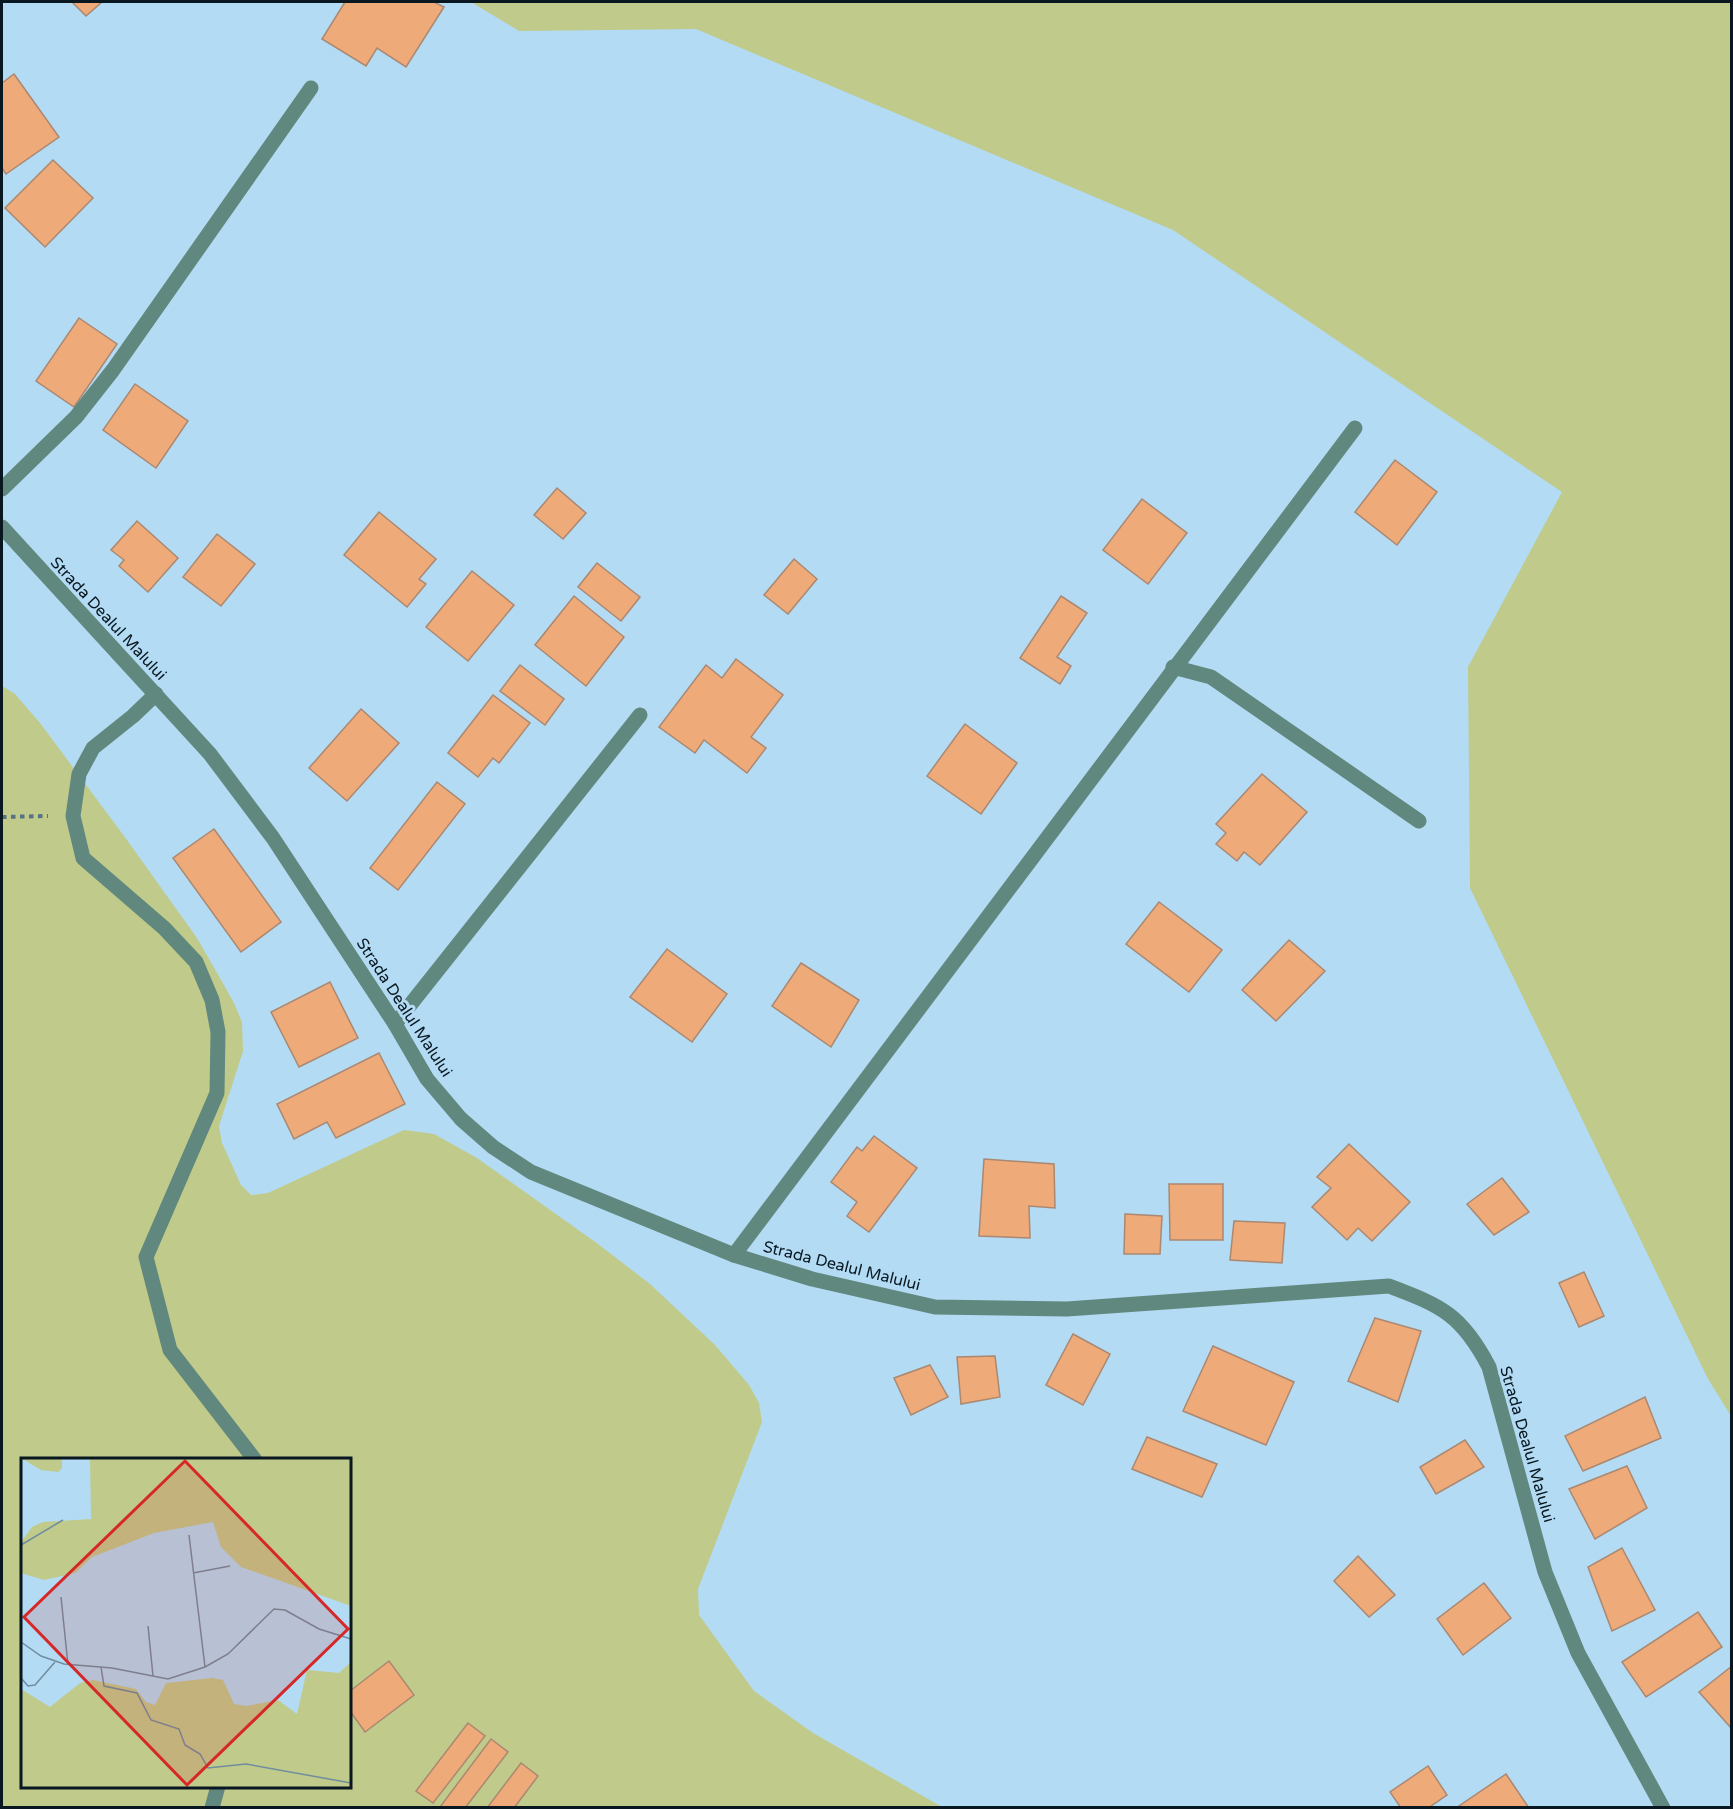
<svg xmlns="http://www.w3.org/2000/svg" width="1733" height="1809" viewBox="0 0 1733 1809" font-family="'Varela Round',sans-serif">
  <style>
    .green { fill: #c0ca8a; fill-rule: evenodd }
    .building { fill: #efaa79; stroke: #aa8871; stroke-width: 1.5 }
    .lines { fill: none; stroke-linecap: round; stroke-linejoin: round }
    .path { stroke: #577282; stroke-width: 4; stroke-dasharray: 4.5 4.5; stroke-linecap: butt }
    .lane { stroke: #61887e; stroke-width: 15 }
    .street { stroke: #61887e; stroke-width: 15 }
    .labels { text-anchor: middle; stroke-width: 6; stroke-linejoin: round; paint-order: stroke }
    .street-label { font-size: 16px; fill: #081720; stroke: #b3dbf3 }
    .inset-road { fill: none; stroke: #6f8d9f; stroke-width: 1.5 }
    .view { fill: #d62828; fill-opacity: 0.15; stroke: #d62828; stroke-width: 3 }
    .inset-edge { fill: none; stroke: #081720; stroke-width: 3 }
  </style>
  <rect width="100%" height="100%" fill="#b3dbf3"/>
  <g class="green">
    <path d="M471 2H1731V1416L1708 1379 1470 888 1468 667 1562 492 1173 230 696 29 519 31Z"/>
    <path d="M2 686 15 694 40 723 127 840 197 938 233 1001 242 1022 243 1051 219 1126 222 1143 241 1185 251 1195 268 1193 404 1130 434 1134 477 1158 598 1244 650 1284 715 1345 749 1385 759 1403 762 1422 698 1589 699 1615 754 1691 813 1733 942 1807H2ZM22 1460H350V1786H22Z"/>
  </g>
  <g class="building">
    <path d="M72 2H102L86 16Z"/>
    <path d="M345 2H434L444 7 406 67 377 48 366 66 322 39Z"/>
    <path d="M14 74 59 137 6 174 2 168V83Z"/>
    <path d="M53 160 93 198 45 247 5 208Z"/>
    <path d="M79 318 117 344 74 407 36 381Z"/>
    <path d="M135 384 188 421 156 468 103 430Z"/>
    <path d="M1395 460 1437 492 1397 545 1355 512Z"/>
    <path d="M557 488 586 513 563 539 534 515Z"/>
    <path d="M1142 499 1187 533 1148 584 1103 550Z"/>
    <path d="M379 512 436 559 419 579 426 584 407 607 344 555Z"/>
    <path d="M137 521 178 558 148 592 119 566 124 560 111 550Z"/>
    <path d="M217 534 255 564 221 606 183 577Z"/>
    <path d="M794 559 817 579 788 614 764 595Z"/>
    <path d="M597 563 640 597 621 621 578 587Z"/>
    <path d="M472 571 514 605 468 661 426 627Z"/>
    <path d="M574 596 624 637 586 686 535 645Z"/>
    <path d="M1061 596 1087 613 1057 657 1071 666 1060 684 1020 658Z"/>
    <path d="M736 659 783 695 751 737 766 748 747 773 704 740 695 753 659 727 706 665 722 678Z"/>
    <path d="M520 665 564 699 545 725 500 691Z"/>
    <path d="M493 695 530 723 499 763 493 758 478 777 448 753Z"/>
    <path d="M361 709 399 743 347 801 309 768Z"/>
    <path d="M965 724 1017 763 981 814 927 776Z"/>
    <path d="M1262 774 1307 812 1260 865 1244 852 1237 861 1216 844 1226 833 1216 824Z"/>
    <path d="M437 782 465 804 398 890 370 868Z"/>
    <path d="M214 829 281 922 241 952 173 858Z"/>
    <path d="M1159 902 1222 950 1189 992 1126 944Z"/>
    <path d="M1289 940 1325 971 1276 1021 1242 990Z"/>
    <path d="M667 949 727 994 692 1042 630 997Z"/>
    <path d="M801 963 859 1000 831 1047 772 1006Z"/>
    <path d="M330 982 358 1038 299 1067 271 1012Z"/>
    <path d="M379 1053 405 1104 336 1138 327 1122 294 1139 277 1104Z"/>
    <path d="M874 1136 917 1168 869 1232 847 1216 857 1202 831 1182 857 1147 862 1151Z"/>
    <path d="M1349 1144 1410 1202 1372 1241 1358 1228 1347 1240 1312 1207 1331 1188 1317 1177Z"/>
    <path d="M984 1159 1054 1164 1055 1208 1029 1206 1030 1238 979 1236Z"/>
    <path d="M1502 1178 1529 1212 1494 1235 1467 1204Z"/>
    <path d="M1169 1184H1223V1240H1170Z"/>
    <path d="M1125 1214 1162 1216 1160 1254H1124Z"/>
    <path d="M1234 1221 1285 1223 1282 1263 1230 1260Z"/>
    <path d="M1584 1272 1604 1316 1579 1327 1559 1283Z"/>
    <path d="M1375 1318 1421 1331 1398 1402 1348 1381Z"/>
    <path d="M1073 1334 1110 1354 1083 1405 1046 1385Z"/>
    <path d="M1213 1346 1294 1382 1266 1445 1183 1411Z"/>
    <path d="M995 1356 1000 1397 961 1404 957 1357Z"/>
    <path d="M930 1365 948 1397 911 1415 894 1378Z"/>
    <path d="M1645 1397 1661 1438 1583 1471 1565 1436Z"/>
    <path d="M1147 1437 1217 1464 1202 1497 1132 1469Z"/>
    <path d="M1465 1440 1484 1467 1436 1494 1420 1467Z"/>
    <path d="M1627 1466 1647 1508 1595 1539 1569 1489Z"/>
    <path d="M1622 1548 1655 1610 1612 1631 1588 1567Z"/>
    <path d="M1358 1556 1395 1595 1369 1617 1334 1581Z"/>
    <path d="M1484 1583 1511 1618 1463 1655 1437 1619Z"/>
    <path d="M1698 1612 1722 1647 1646 1697 1622 1662Z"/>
    <path d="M389 1661 414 1695 365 1732 350 1711V1691Z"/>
    <path d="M1732 1666V1729L1699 1692Z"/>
    <path d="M468 1723 485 1736 433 1803 416 1791Z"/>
    <path d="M491 1739 508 1752 465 1808 440 1807Z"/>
    <path d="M521 1763 538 1776 514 1808H487Z"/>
    <path d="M1428 1766 1447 1795 1428 1808H1401L1390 1792Z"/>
    <path d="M1506 1774 1529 1808H1456Z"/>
  </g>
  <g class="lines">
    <path class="path" d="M2 817 48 816"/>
    <path class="lane" d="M395 1024 640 715"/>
    <g class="street">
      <path d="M2 489 76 417 113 370 311 88"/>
      <path d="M2 527 210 754 273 838 395 1024 427 1079 461 1119 493 1147 531 1172 734 1255 812 1279 935 1307 1067 1309 1389 1286C1442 1306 1462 1315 1489 1367L1545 1572 1578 1653 1663 1808"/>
      <path d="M1173 667 1211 677 1419 821"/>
      <path d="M156 694 133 716 93 748 79 774 73 816 83 858 164 928 196 962 212 1000 218 1032 217 1093 146 1257 170 1350 255 1460"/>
      <path d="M734 1255 1355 428"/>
      <path d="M212 1808 218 1786"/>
    </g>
  </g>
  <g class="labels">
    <g class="street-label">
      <text transform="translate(109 618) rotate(47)" y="6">Strada Dealul Malului</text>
      <text transform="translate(405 1007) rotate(57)" y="6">Strada Dealul Malului</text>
      <text transform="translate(842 1265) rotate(14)" y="6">Strada Dealul Malului</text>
      <text transform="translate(1528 1444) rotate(74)" y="6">Strada Dealul Malului</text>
    </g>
  </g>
  <g transform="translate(21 1458)">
    <rect width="330" height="330" fill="#b3dbf3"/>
    <path d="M0 0H41V10L37 14 20 12ZM69 0H330V148L220 109 200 89 192 64 133 75 71 99 54 115 23 122 0 115V84L11 69 22 64 70 61ZM330 204V330H0V231L29 249 59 225 72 222 115 231 125 244 134 247 145 225 191 220 202 222 213 246 225 248 257 242 276 256 286 212 318 215Z" fill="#c0ca8a"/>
    <path class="inset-road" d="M168 77 184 209M0 87 42 62M172 115 209 108M40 139 47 207M127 168 132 218M0 184 20 198 43 206 91 210 147 221 184 209 207 196 253 151 264 152 298 171 330 181M80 209 83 228 116 235 130 262 158 271 164 287 179 296 187 310 225 306 330 325M0 220 7 228 14 227 34 204"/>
    <path class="view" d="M164 3 327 171 166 327 3 159Z"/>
    <rect width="330" height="330" class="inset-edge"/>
  </g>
  <rect width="1733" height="1809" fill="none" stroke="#081720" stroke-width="6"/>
</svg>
